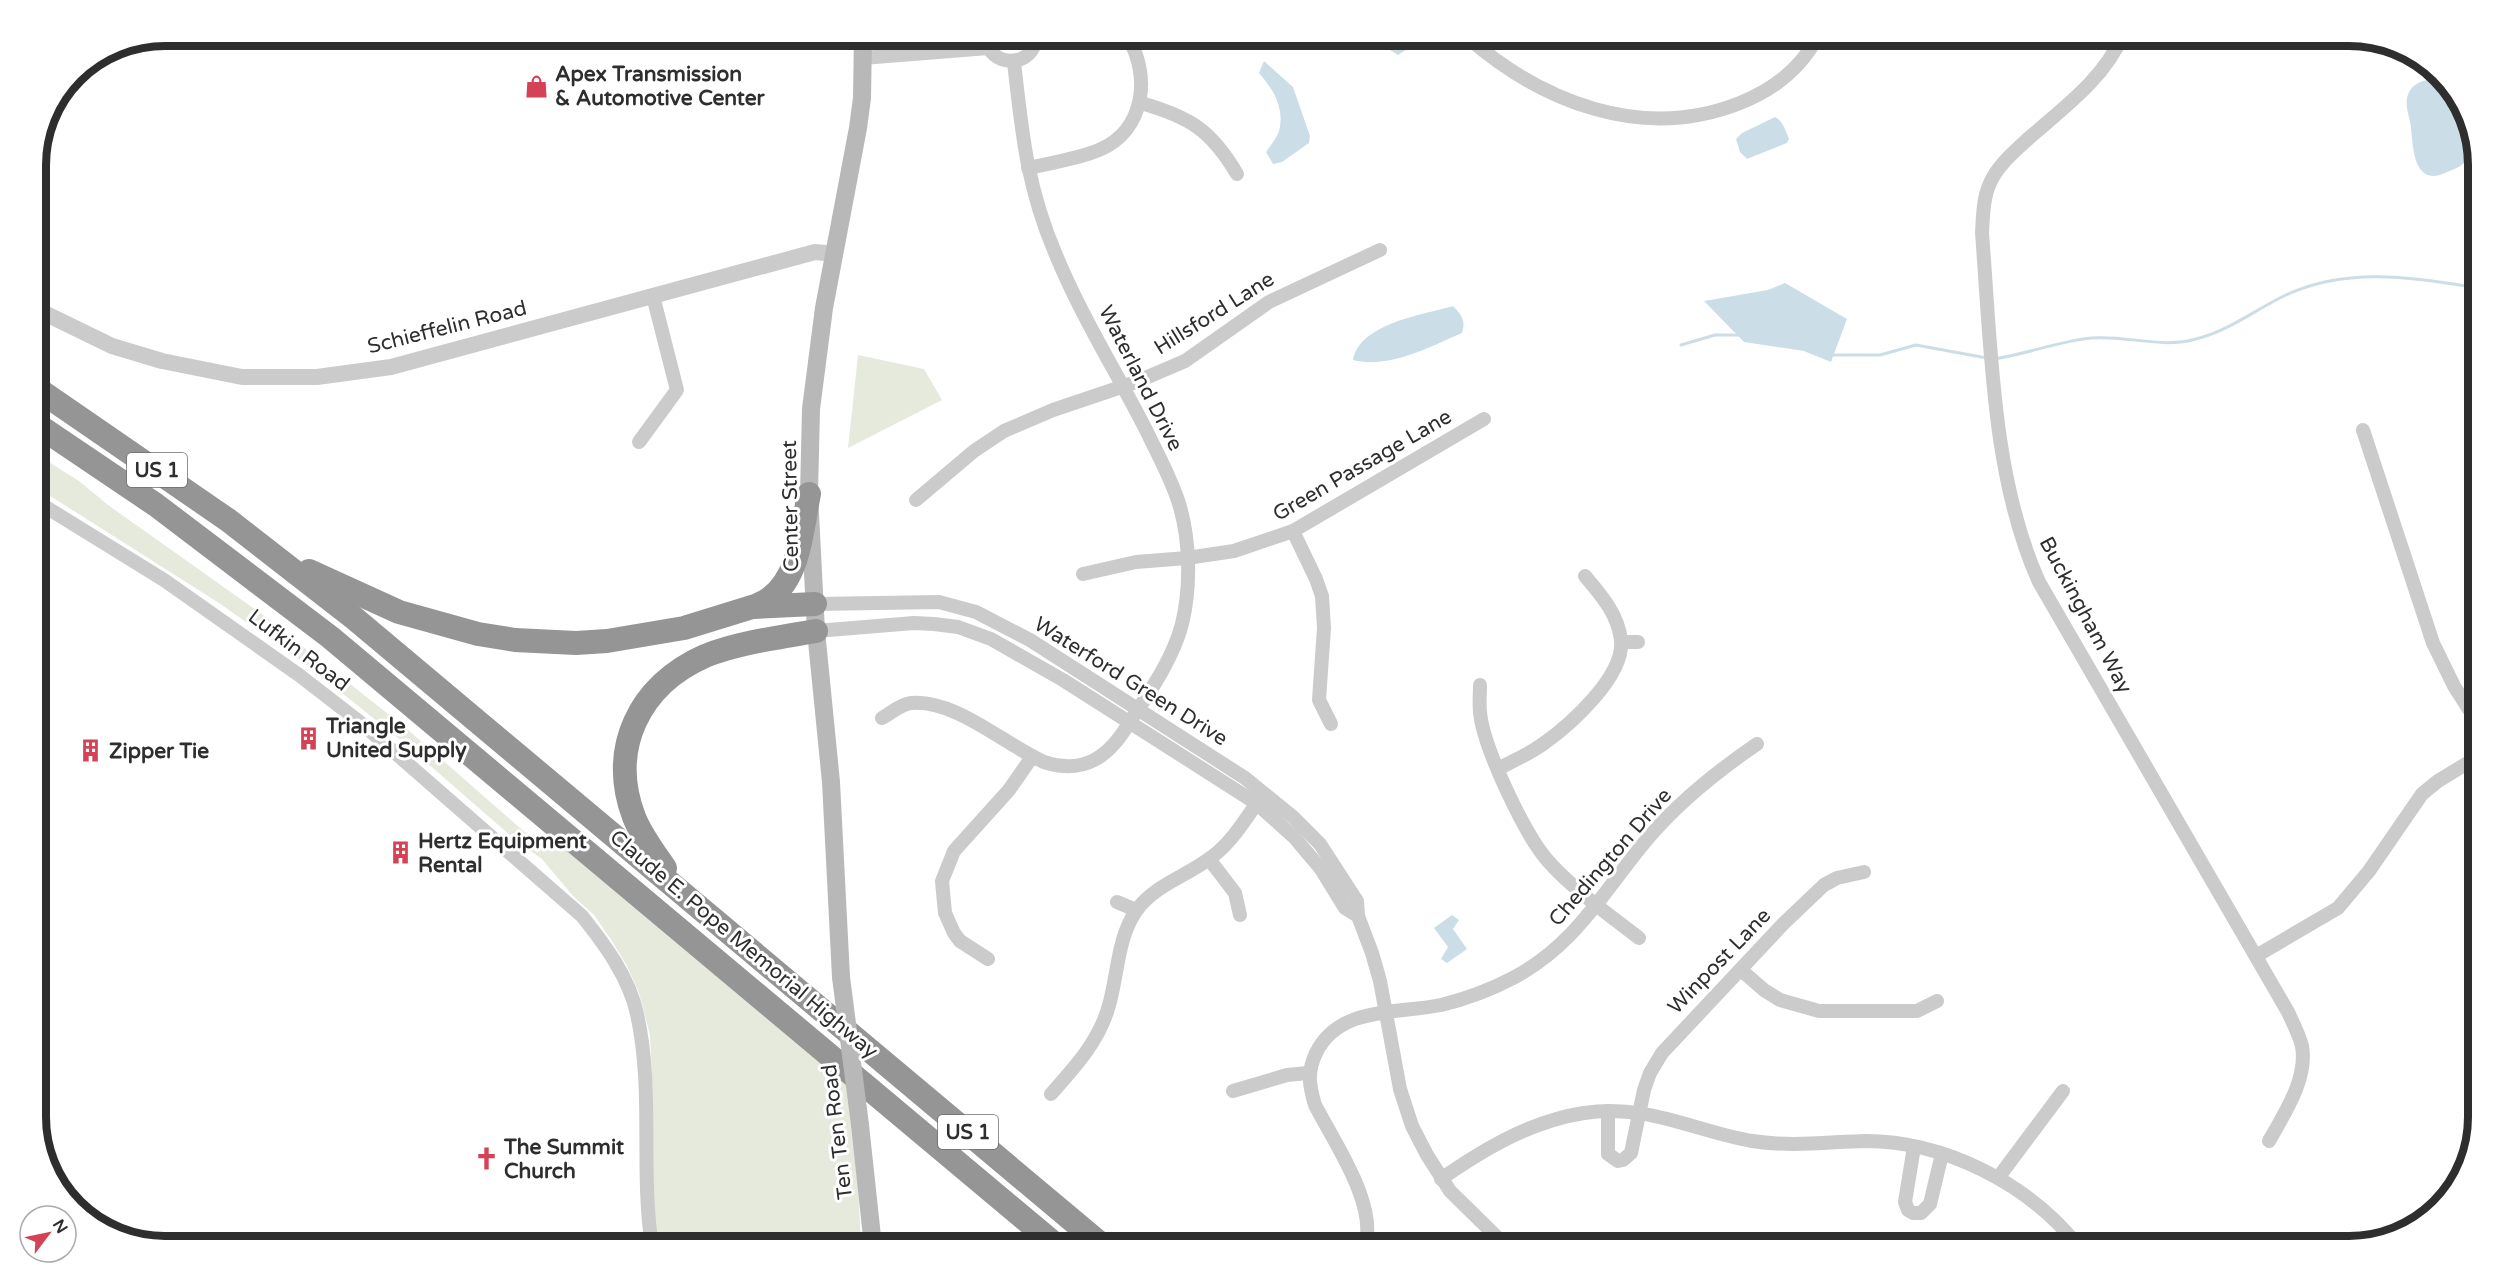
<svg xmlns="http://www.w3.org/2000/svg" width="2515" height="1282" viewBox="0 0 2515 1282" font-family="'Varela Round',sans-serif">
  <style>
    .green { fill: #e5eadd }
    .water { fill: #cbdee8 }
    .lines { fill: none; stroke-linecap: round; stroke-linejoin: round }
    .stream { stroke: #cbdee8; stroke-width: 3 }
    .minor { stroke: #cbcbcb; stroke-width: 14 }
    .tertiary { stroke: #cbcbcb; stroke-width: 16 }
    .secondary { stroke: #b8b8b8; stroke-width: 18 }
    .motorway { stroke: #959595; stroke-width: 24 }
    .secondary-bridge { stroke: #b8b8b8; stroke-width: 18 }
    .labels { text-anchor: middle; stroke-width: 6; stroke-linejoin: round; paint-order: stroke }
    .shield { fill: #fff; stroke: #6d6d6d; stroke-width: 1.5 }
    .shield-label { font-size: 20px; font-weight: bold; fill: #2e2e2e }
    .poi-label { font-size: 21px; font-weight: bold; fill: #2e2e2e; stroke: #fff; text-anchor: start }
    .street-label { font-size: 21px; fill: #2e2e2e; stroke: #fff }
    .rim { fill: none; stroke: #2e2e2e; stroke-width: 8 }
  </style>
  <rect width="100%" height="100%" fill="#fff"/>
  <g class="green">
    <path d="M858 355 924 369 942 400 848 448Z"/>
    <path d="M36 454 79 481 108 505 263 615 407 729 527 834 539 850 551 836 846 1082 858 1183 861 1246H658L652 1199 653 1099 650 1035 639 993 627 966 610 938 594 915 573 896 542 859 519 843 403 742 307 665 219 603 36 487Z"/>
  </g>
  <g class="water">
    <path d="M1379 36H1421L1419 42 1398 55 1387 48Z"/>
    <path d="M1264 61 1293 87 1310 136 1309 143 1282 162 1273 164 1266 152C1270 146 1277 138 1279 131 1285 108 1273 89 1259 73Z"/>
    <path d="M2428 80C2447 92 2479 134 2468 158 2464 166 2452 170 2445 173 2414 187 2413 148 2411 128 2410 116 2403 104 2409 92 2413 85 2420 81 2428 80Z"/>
    <path d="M1775 117C1783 121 1786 131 1789 139L1787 143 1747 159 1740 152 1736 139 1742 133Z"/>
    <path d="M1785 283 1847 319 1831 362 1804 351 1744 342 1704 301 1768 290Z"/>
    <path d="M1453 306C1462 315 1466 321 1462 333 1430 347 1389 369 1353 360 1360 323 1423 315 1453 306Z"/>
    <path d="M1452 915 1459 920 1453 929 1467 949 1447 963 1441 959 1448 947 1434 928Z"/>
  </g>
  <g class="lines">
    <g class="stream">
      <path d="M1681 345 1715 335H1740"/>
      <path d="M1832 355H1880L1916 345 1987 358"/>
      <path d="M1994 359C2027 354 2059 341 2092 338 2127 335 2162 349 2196 339 2229 331 2256 309 2286 295 2349 266 2413 278 2479 288"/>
    </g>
    <g class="minor">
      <path d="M985 36C988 69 1035 69 1036 36"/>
      <path d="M1466 36C1541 102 1642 142 1740 103 1773 90 1801 68 1818 36"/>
      <path d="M2122 36C2105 78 2062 109 2029 138 2015 151 1998 165 1990 183 1983 198 1983 217 1982 233 1991 346 1992 478 2039 582L2288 1012C2293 1023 2299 1034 2302 1046 2308 1079 2284 1114 2269 1141"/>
      <path d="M863 41 935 36"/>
      <path d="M863 58 988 48"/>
      <path d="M1141 103C1190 117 1211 130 1237 174"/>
      <path d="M1028 168C1051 163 1077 159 1099 150 1146 130 1151 74 1127 36"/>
      <path d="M2363 430 2433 643 2454 686 2479 725"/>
      <path d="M639 442 677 390 653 296"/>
      <path d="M916 500 974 451 1004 431 1053 410 1136 382 1185 361 1269 302 1380 250"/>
      <path d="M36 501 164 580 299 675 361 723 582 916C605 945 629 977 637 1014 654 1090 640 1170 652 1246"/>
      <path d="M1293 531 1316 579 1322 596 1324 628 1319 700 1331 724"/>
      <path d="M1083 574 1136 562 1187 558 1234 551 1293 531 1484 419"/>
      <path d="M815 604 939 602 976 612 1030 640 1245 778 1293 817 1320 844 1357 901 1358 916 1372 953 1380 981 1400 1089 1412 1126 1427 1155 1450 1191 1506 1246"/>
      <path d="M816 631 914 623 934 624 958 627 991 639 1063 680 1256 803 1294 837 1321 869 1345 908 1358 916"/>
      <path d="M1622 642H1638"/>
      <path d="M1480 685C1480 694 1479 703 1480 712 1483 747 1525 835 1548 861 1574 890 1608 914 1639 938"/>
      <path d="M882 718C891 713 901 704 911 703 956 699 1005 745 1044 762 1084 775 1109 757 1129 723 1149 693 1173 659 1182 624 1191 587 1190 542 1180 507 1173 482 1160 459 1149 436 1119 376 1082 318 1056 255 1027 188 1022 133 1014 62"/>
      <path d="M1498 769C1513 761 1529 754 1543 744 1570 725 1625 676 1621 640 1618 614 1601 595 1585 576"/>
      <path d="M1209 859 1235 893 1240 915"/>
      <path d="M1117 902 1136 910"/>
      <path d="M2256 956 2338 908 2369 871 2422 794 2438 781 2479 756"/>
      <path d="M988 959 960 941 954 933 945 913 942 881 954 851 1009 790 1032 757"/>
      <path d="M1741 970 1764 990 1780 1000 1819 1011H1917L1937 1001"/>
      <path d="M1233 1091 1287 1075 1308 1073"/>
      <path d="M1051 1094C1073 1069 1096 1045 1107 1012 1118 980 1116 940 1136 911 1155 884 1188 876 1213 856 1234 840 1247 816 1262 796"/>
      <path d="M1608 1111V1154L1618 1161 1623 1160 1631 1153 1644 1090 1650 1073 1662 1053 1783 924 1824 885 1837 878 1864 872"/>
      <path d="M1914 1147 1905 1202 1908 1210 1913 1213H1921L1930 1204 1942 1154"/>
      <path d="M1998 1178 2063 1091"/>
      <path d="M1441 1179C1484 1149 1531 1121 1584 1113 1646 1103 1694 1131 1752 1141 1790 1147 1828 1142 1865 1141 1945 1141 2029 1184 2078 1246"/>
      <path d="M1365 1246C1378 1205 1334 1142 1315 1105 1309 1085 1307 1072 1316 1053 1339 1006 1397 1014 1441 1005 1466 999 1490 990 1513 978 1574 946 1602 894 1644 843 1676 804 1716 772 1757 744"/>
    </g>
    <path class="tertiary" d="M36 309 112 346 162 361 242 377H317L391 367 815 252 835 254"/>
    <g class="secondary">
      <path d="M841 977 831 782 816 631 809 494 811 409 824 308 858 128 862 98 863 36"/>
      <path d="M860 1125 873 1246"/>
    </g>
    <g class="motorway">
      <path d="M36 388 228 520 354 618 1103 1246"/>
      <path d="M36 424 156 505 330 637 1057 1246"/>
      <path d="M309 571 399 612 478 634 515 640 576 643 607 641 684 628 752 607 815 604"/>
      <path d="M753 607C759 604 765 602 770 598 800 577 802 527 809 494"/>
      <path d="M665 868C654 852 641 835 634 817 608 749 639 685 705 656 737 643 781 637 816 631"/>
    </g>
    <path class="secondary-bridge" d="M841 977 860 1125"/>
  </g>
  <defs>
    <symbol id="shop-bare" viewBox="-9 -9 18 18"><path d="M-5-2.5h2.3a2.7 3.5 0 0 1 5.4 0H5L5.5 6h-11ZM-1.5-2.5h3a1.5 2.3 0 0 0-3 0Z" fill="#d34255" stroke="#fff" stroke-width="2.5" paint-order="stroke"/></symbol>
    <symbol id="building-bare" viewBox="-9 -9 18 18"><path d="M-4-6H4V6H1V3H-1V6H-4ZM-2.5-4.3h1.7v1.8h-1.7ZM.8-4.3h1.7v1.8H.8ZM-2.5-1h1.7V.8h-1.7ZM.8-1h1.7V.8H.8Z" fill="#d34255" stroke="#fff" stroke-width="2.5" paint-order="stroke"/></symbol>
    <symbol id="church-bare" viewBox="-9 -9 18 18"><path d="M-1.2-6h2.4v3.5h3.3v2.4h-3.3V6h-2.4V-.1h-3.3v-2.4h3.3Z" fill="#d34255" stroke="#fff" stroke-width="2.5" paint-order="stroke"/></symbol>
  </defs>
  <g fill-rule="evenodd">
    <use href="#shop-bare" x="520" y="70" width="33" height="33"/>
    <use href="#building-bare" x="292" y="722" width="33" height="33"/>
    <use href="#building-bare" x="74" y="734" width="33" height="33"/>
    <use href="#building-bare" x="384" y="836" width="33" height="33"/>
    <use href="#church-bare" x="470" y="1142" width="33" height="33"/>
  </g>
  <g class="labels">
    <g class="shield">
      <rect x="127" y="453" width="60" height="34" rx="4.5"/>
      <rect x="938" y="1115" width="60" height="34" rx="4.5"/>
    </g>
    <g class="shield-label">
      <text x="157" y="477">US 1</text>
      <text x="968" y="1139">US 1</text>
    </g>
    <g class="poi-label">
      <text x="555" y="81">Apex Transmission<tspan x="555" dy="24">&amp; Automotive Center</tspan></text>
      <text x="326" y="733">Triangle<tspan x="326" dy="24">United Supply</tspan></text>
      <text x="109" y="758">Zipper Tie</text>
      <text x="418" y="848">Hertz Equipment<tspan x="418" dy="24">Rental</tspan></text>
      <text x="504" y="1154">The Summit<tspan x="504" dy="24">Church</tspan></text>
    </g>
    <g class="street-label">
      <text transform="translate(1214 313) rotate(-32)" y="7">Hillsford Lane</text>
      <text transform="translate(447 327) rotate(-14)" y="7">Schieffelin Road</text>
      <text transform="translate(1141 378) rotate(63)" y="7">Waterland Drive</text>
      <text transform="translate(1362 465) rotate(-30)" y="7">Green Passage Lane</text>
      <text transform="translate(790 506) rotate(-91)" y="7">Center Street</text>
      <text transform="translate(2086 615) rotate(62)" y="7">Buckingham Way</text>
      <text transform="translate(299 650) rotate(37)" y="7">Lufkin Road</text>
      <text transform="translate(1131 681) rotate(32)" y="7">Waterford Green Drive</text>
      <text transform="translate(1610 857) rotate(-49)" y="7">Chedington Drive</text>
      <text transform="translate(744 944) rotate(40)" y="7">Claude E. Pope Memorial Highway</text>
      <text transform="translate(1719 961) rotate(-46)" y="7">Winpost Lane</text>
      <text transform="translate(837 1132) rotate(-97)" y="7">Ten Ten Road</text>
    </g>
  </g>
  <path d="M0 0H2515V1282H0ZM165 46H2349A119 119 0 0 1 2468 165V1117A119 119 0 0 1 2349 1236H165A119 119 0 0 1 46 1117V165A119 119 0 0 1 165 46Z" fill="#fff" fill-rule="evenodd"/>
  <path class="rim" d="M165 46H2349A119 119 0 0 1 2468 165V1117A119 119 0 0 1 2349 1236H165A119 119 0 0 1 46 1117V165A119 119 0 0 1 165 46Z"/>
  <g transform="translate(48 1234) rotate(58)"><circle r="28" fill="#ffffff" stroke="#ababab" stroke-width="1.5"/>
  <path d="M0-4.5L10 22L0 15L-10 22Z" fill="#d34255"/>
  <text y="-9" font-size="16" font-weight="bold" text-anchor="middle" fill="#2e2e2e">N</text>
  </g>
</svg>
